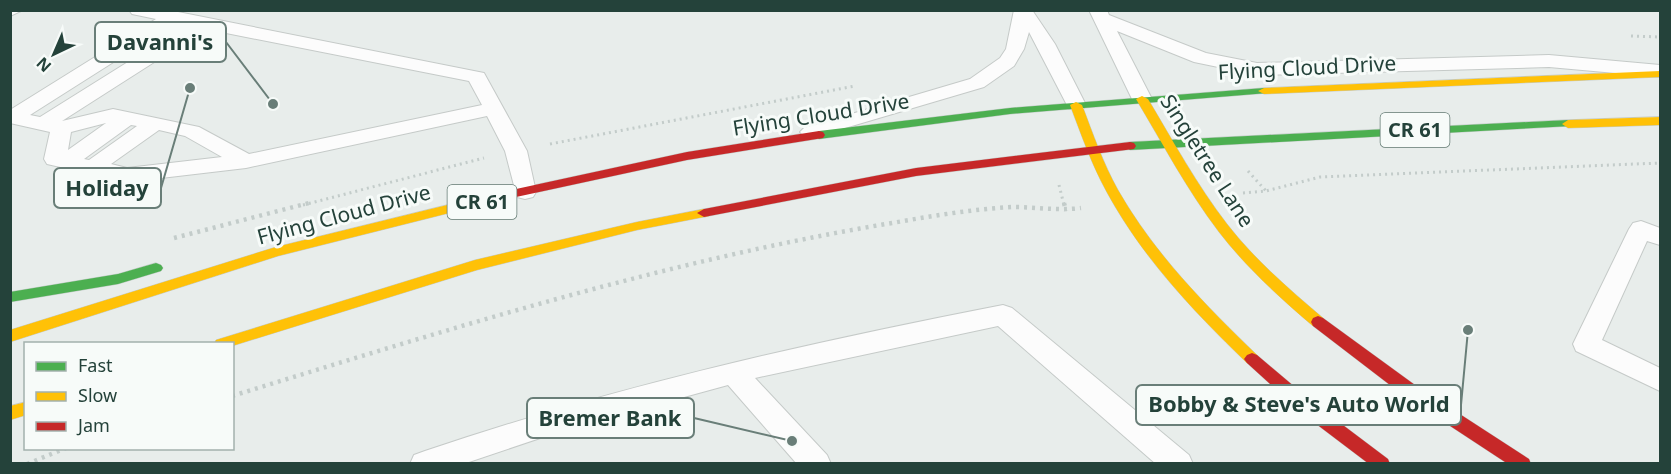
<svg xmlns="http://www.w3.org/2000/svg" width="1671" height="474" viewBox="0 0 1671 474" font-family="'Noto Sans',sans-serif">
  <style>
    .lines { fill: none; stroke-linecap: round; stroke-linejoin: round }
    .lane-casing { stroke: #c5cac8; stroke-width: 2 }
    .fast-casing { stroke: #c3cbc8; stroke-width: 1 }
    .slow-casing { stroke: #c3cbc8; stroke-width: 1 }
    .jam-casing { stroke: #c3cbc8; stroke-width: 1 }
    .path-far1 { stroke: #c3ccca; stroke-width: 3; stroke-dasharray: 2 4; stroke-linecap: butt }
    .path { stroke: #c3ccca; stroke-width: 4.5; stroke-dasharray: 3 5; stroke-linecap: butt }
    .lane { fill: #fcfcfc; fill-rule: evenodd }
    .fast { fill: #4caf50; fill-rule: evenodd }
    .slow { fill: #ffc107; fill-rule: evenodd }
    .jam { fill: #c62828; fill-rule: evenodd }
    .labels { text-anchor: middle; stroke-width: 6; stroke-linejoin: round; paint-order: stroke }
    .shield { fill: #f7fbf9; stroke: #637a73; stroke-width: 1.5 }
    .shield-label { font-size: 20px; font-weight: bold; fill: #24423a }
    .street-label { font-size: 21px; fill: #24423a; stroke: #f7fbf9 }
    .leader { fill: none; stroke: #697e78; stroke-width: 2 }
    .callout-dot { fill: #697e78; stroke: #f7fbf9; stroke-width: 2 }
    .callout { fill: #f7fbf9; stroke: #697e78; stroke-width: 2 }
    .callout-label { font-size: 22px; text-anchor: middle; font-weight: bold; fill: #24423a }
  </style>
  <rect width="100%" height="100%" fill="#e8edeb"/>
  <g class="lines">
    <defs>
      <g id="lane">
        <path d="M10 10H23L10 16Z"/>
        <path d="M129 10H168L484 73 527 151 536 192 533 197 525 199 517 197 505 151 487 116 246 168 127 182 47 164 44 159 50 132 10 123V110L156 19 132 14ZM175 23 187 25 40 117 30 115ZM206 29 469 81 482 105 249 154 199 127 113 109 62 121ZM106 123 68 150 71 132ZM131 125 137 126 89 160 84 159ZM159 130 185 136 222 157 127 168 111 164Z"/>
        <path d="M1014 10H1032L1055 44 1086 105 1083 109H1069L1029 32 1024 49 1014 66 984 87 811 138 804 136 800 132 804 128 970 79 1000 58 1006 49Z"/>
        <path d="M1089 10H1107L1109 15 1206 53 1257 63 1549 55 1660 65V77L1549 67 1257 75 1194 62 1117 31 1152 99 1149 103H1135L1132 99Z"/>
        <path d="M1641 221 1660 228V245L1647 241 1602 340 1660 368V391L1576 351 1573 344 1629 229 1633 223Z"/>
        <path d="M1003 305 1012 308 1189 455 1193 464H1156L998 326 755 378 827 455 831 464H797L728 385 567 429 463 464H410L414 455 425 451C614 387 807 343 1003 305Z"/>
      </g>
      <g id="fast">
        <path d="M1264 88 1268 89V93L1010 114 819 139 813 135 819 131 1010 108Z"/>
        <path d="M1568 120 1574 124 1572 126 1130 150 1124 146 1130 142Z"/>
        <path d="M156 263 161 265 163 268 161 271 118 284 10 302V292L118 274Z"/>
      </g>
      <g id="slow">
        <path d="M1660 71V77L1264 94 1258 91 1264 88Z"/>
        <path d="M1142 96 1148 99C1173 141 1197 185 1227 224 1255 260 1289 289 1323 318L1325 322 1323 326H1313C1279 297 1246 267 1219 232 1187 190 1163 144 1136 99Z"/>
        <path d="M1076 102 1082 105C1093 134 1103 163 1118 190 1154 253 1205 305 1257 355L1260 359 1257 363 1252 365 1247 363C1191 309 1137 252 1101 181 1089 157 1080 131 1070 105Z"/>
        <path d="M1660 117V125L1568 128 1562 124 1568 120Z"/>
        <path d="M488 195 494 199 493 202 278 256 10 342V330L276 247Z"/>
        <path d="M704 209 709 210 711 213 709 216 637 230 477 270 232 346V344H214L216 340 475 260 637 222Z"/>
        <path d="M26 402V415L10 420V406Z"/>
      </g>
      <g id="jam">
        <path d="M819 131 823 132 825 135 823 138 687 160 488 203 482 199 488 195 687 152Z"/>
        <path d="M1130 142 1134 143 1136 146 1134 149 916 176 704 217 697 213 704 209 916 168Z"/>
        <path d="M1318 316 1323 318 1415 385 1529 459 1531 464H1508L1403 395 1313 326 1311 322 1313 318Z"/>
        <path d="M1252 353 1257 355 1315 404 1388 459 1390 464H1369L1303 414 1247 363 1244 359 1247 355Z"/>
      </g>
    </defs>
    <use href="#lane" class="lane-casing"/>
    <use href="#fast" class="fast-casing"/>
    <use href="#slow" class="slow-casing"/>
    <use href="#jam" class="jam-casing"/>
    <g class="path-far1">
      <path d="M1631 36 1660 37"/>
      <path d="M550 144 855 86"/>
      <path d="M1248 171 1266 191"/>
      <path d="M1059 185 1064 205"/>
      <path d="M1243 193 1266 191 1320 177 1660 163"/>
      <path d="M303 205 484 158"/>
    </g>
    <g class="path">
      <path d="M1064 203 1066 211"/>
      <path d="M174 238 309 203"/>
      <path d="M232 396C449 329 668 260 892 223 932 216 973 209 1013 207 1036 207 1058 211 1081 208"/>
      <path d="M27 464 66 448"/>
    </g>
    <use href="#lane" class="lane"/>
    <use href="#fast" class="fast"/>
    <use href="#slow" class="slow"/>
    <use href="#jam" class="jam"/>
  </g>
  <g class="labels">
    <g class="shield">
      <rect x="1380.5" y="113" width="69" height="34" rx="4.5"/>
      <rect x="447.5" y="185" width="69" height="34" rx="4.5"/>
    </g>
    <g class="shield-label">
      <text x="1415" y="137">CR 61</text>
      <text x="482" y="209">CR 61</text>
    </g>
    <g class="street-label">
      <text transform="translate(1307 68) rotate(-3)" y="7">Flying Cloud Drive</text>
      <text transform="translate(821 115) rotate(-9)" y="7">Flying Cloud Drive</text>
      <text transform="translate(1207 161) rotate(57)" y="7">Singletree Lane</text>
      <text transform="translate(344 215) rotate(-15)" y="7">Flying Cloud Drive</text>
    </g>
  </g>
  <path class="leader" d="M273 104L226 42M190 88L161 188M1468 330L1461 405M792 441L694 418"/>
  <g class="callout-dot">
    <circle cx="273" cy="104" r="6"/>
    <circle cx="190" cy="88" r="6"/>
    <circle cx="1468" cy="330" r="6"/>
    <circle cx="792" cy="441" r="6"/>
  </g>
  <g class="callout">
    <rect x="95" y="22" width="131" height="40" rx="6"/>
    <rect x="54" y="168" width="107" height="40" rx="6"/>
    <rect x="1136" y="385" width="325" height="40" rx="6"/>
    <rect x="527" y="398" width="167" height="40" rx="6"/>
  </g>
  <g class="callout-label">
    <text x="160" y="50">Davanni's</text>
    <text x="107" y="196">Holiday</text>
    <text x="1299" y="412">Bobby &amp; Steve's Auto World</text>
    <text x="610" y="426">Bremer Bank</text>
  </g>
  <rect width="1671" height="474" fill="none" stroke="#24423a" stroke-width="24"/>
  <rect x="24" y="342" width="210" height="108" fill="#f7fbf9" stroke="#a3b1ad" stroke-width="1.5"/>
  <rect x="36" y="362" width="30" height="9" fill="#4caf50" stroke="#a3b1ad" stroke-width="1.5"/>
  <text x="78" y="372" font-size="18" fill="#24423a">Fast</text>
  <rect x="36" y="392" width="30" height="9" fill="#ffc107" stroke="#a3b1ad" stroke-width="1.5"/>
  <text x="78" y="402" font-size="18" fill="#24423a">Slow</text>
  <rect x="36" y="422" width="30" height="9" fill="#c62828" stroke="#a3b1ad" stroke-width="1.5"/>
  <text x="78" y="432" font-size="18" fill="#24423a">Jam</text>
  <g transform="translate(54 54) rotate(224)" stroke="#f7fbf9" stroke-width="4.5" paint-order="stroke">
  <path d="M0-4.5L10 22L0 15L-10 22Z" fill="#24423a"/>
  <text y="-9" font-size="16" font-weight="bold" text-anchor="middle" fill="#24423a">N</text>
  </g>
</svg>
